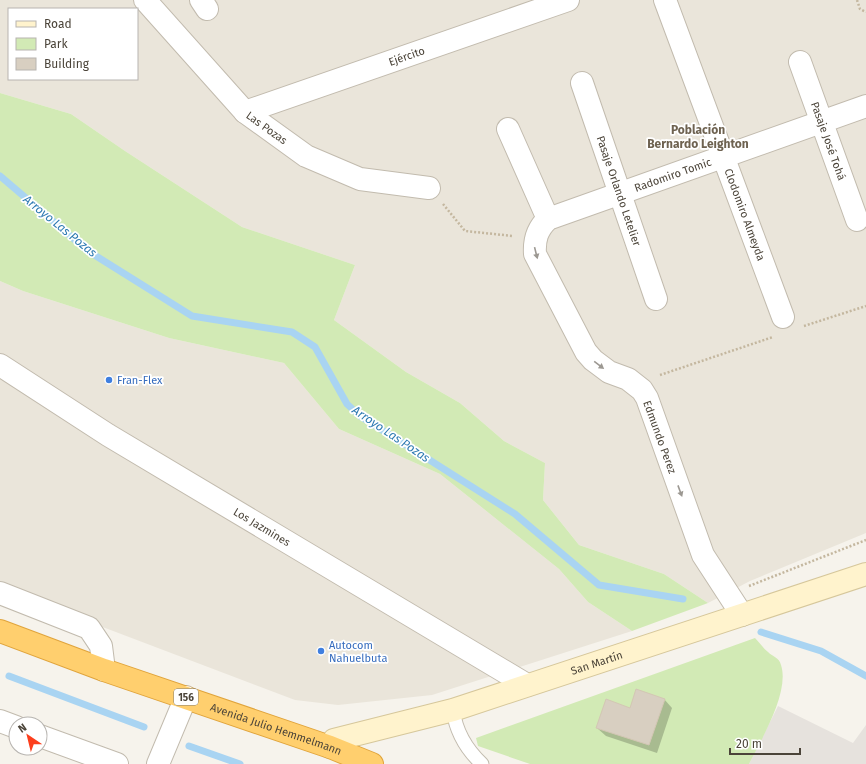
<svg xmlns="http://www.w3.org/2000/svg" width="866" height="764" viewBox="0 0 866 764" font-family="'Fira Sans',sans-serif">
  <style>
    .residential { fill: #eae5da; fill-rule: evenodd }
    .industrial { fill: #e6e2dd }
    .green { fill: #d2eab5 }
    .shadow { fill: #0003 }
    .lines { fill: none; stroke-linecap: round; stroke-linejoin: round }
    .stream { stroke: #a9d4f2; stroke-width: 7 }
    .building { fill: #d8cfc1; stroke: #d3c7b4 }
    .lane-casing { stroke: #c2bbae; stroke-width: 15 }
    .street-casing { stroke: #c2bbae; stroke-width: 24 }
    .secondary-casing { stroke: #d6c79b; stroke-width: 24 }
    .highway-casing { stroke: #e0a43c; stroke-width: 24 }
    .path { stroke: #c4b79f; stroke-width: 2.5; stroke-dasharray: 2 2; stroke-linecap: butt }
    .lane { stroke: #fff; stroke-width: 13 }
    .street { stroke: #fff; stroke-width: 22 }
    .secondary { stroke: #fff3cd; stroke-width: 22 }
    .highway { stroke: #ffcf6e; stroke-width: 22 }
    .oneway { fill: #9c9892 }
    .shop-dot { fill: #3f7fe0; stroke: #fff; stroke-width: 1.5 }
    .labels { text-anchor: middle; stroke-width: 3.5; stroke-linejoin: round; paint-order: stroke }
    .shield { fill: #fff; stroke: #817c74; stroke-width: 1 }
    .shield-label { font-size: 10px; font-weight: bold; fill: #4b4439 }
    .street-label { font-size: 11px; fill: #4b4439; stroke: #fff }
    .shop-label { font-size: 11px; fill: #366cbe; stroke: #fff; text-anchor: start }
    .neighbourhood-label { font-size: 12px; font-weight: bold; fill: #6e6250; stroke: #fff }
    .water-label { font-size: 12px; font-style: italic; fill: #2e7ab2; stroke: #fff }
  </style>
  <rect width="100%" height="100%" fill="#f6f3ec"/>
  <g class="residential">
    <path d="M0 0H866V533L750 581 708 603 664 574 579 545 543 500 545 463 504 441 460 403 406 372 334 320 355 265 242 227 125 151 71 114 0 93ZM9 9H137V79H9Z"/>
    <path d="M0 281 23 291 169 338 284 363 339 429 440 474 559 569 588 602 632 631 432 695 338 705 295 700 0 588Z"/>
  </g>
  <path class="industrial" d="M778 706 853 743 866 725V764H749Z"/>
  <g class="green">
    <path d="M0 93 71 114 125 151 242 227 355 265 334 320 406 372 460 403 504 441 545 463 543 500 579 545 664 574 708 603 632 631 588 602 559 569 440 474 339 429 284 363 169 338 23 291 0 281Z"/>
    <path d="M755 638C760 643 763 648 768 652 773 657 779 657 781 665 790 692 761 740 749 764H530L478 746 476 738Z"/>
  </g>
  <path class="shadow" d="M664 699 672 708 657 753 606 736 597 728 631 709Z"/>
  <g class="lines">
    <g class="stream">
      <path d="M0 176 88 251 192 316 292 332 315 347 347 404 360 416 515 514 599 585 683 599"/>
      <path d="M761 632 821 651 866 676"/>
      <path d="M9 676 144 727"/>
      <path d="M189 746 240 764"/>
    </g>
  </g>
  <path class="building" d="M636 689 665 699 649 745 596 728 606 699 630 708Z"/>
  <g class="lines">
    <defs>
      <path id="lane" d="M453 710C456 732 466 749 482 764"/>
      <g id="street">
        <path id="s1" d="M145 0 245 112 306 156 360 179 429 188"/>
        <path d="M201 0 207 9"/>
        <path id="s2" d="M665 0 783 317"/>
        <path id="s3" d="M800 62 857 220"/>
        <path id="s4" d="M582 83 656 299"/>
        <path id="s5" d="M245 112 568 0"/>
        <path d="M508 129 548 219"/>
        <path id="s6" d="M0 365 108 435 527 685"/>
        <path d="M0 593 89 628 101 646 104 670"/>
        <path id="s7" d="M742 615 703 555 647 398 642 390 628 379 609 372 593 360 586 352 535 254C534 240 537 229 548 219L866 106"/>
        <path d="M0 721 16 727"/>
        <path d="M40 736 117 764"/>
        <path d="M158 764 186 697"/>
      </g>
      <g id="secondary">
        <path id="s8" d="M330 747 334 740 453 710 866 574"/>
      </g>
      <g id="highway">
        <path id="s9" d="M0 631 104 670 330 747 372 764"/>
      </g>
    </defs>
    <use href="#lane" class="lane-casing"/>
    <use href="#street" class="street-casing"/>
    <use href="#secondary" class="secondary-casing"/>
    <use href="#highway" class="highway-casing"/>
    <g class="path">
      <path d="M857 0 860 9 866 12"/>
      <path d="M443 204 465 231 513 236"/>
      <path d="M804 326 866 306"/>
      <path d="M660 375 773 337"/>
      <path d="M749 586 866 540"/>
    </g>
    <use href="#lane" class="lane"/>
    <use href="#street" class="street"/>
    <use href="#secondary" class="secondary"/>
    <use href="#highway" class="highway"/>
  </g>
  <defs><path id="oneway-solid" d="M-6-.8H1V-3.2L6.5 0L1 3.2V.8H-6Z"/></defs>
  <g class="oneway">
    <use href="#oneway-solid" transform="translate(536 253) rotate(76)"/>
    <use href="#oneway-solid" transform="translate(599 365) rotate(37)"/>
    <use href="#oneway-solid" transform="translate(680 491) rotate(70)"/>
  </g>
  <g class="shop-dot">
    <circle cx="109" cy="380" r="4"/>
    <circle cx="321" cy="651" r="4"/>
  </g>
  <g class="labels">
    <rect class="shield" x="174" y="689" width="24" height="16" rx="3"/>
    <g class="shield-label">
      <text x="186" y="701">156</text>
    </g>
    <g class="street-label">
      <text dy="4" stroke="none"><textPath href="#s5" startOffset="171">Ejército</textPath></text>
      <text dy="4" stroke="none"><textPath href="#s1" startOffset="177">Las Pozas</textPath></text>
      <text dy="4" stroke="none"><textPath href="#s3" startOffset="84">Pasaje José Tohá</textPath></text>
      <text dy="4" stroke="none"><textPath href="#s7" startOffset="598">Radomiro Tomic</textPath></text>
      <text dy="4" stroke="none"><textPath href="#s4" startOffset="114">Pasaje Orlando Letelier</textPath></text>
      <text dy="4" stroke="none"><textPath href="#s2" startOffset="229">Clodomiro Almeyda</textPath></text>
      <text transform="translate(660 437) rotate(70)" y="4">Edmundo Perez</text>
      <text dy="4" stroke="none"><textPath href="#s6" startOffset="308">Los Jazmines</textPath></text>
      <text dy="4" stroke="none"><textPath href="#s8" startOffset="282">San Martín</textPath></text>
      <text dy="4" stroke="none"><textPath href="#s9" startOffset="293">Avenida Julio Hemmelmann</textPath></text>
    </g>
    <g class="shop-label">
      <text x="117" y="384">Fran-Flex</text>
      <text x="329" y="649">Autocom<tspan x="329" dy="13">Nahuelbuta</tspan></text>
    </g>
    <g class="neighbourhood-label">
      <text x="698" y="134">Población<tspan x="698" dy="14">Bernardo Leighton</tspan></text>
    </g>
    <g class="water-label">
      <text transform="translate(60 226) rotate(39)" y="4">Arroyo Las Pozas</text>
      <text transform="translate(391 434) rotate(34)" y="4">Arroyo Las Pozas</text>
    </g>
  </g>
  <rect x="8" y="8" width="130" height="72" fill="#ffffff" stroke="#b7b4b0"/>
  <rect x="16" y="21" width="20" height="6" fill="#fff3cd" stroke="#b7b4b0"/>
  <text x="44" y="28" font-size="12" fill="#4b4439">Road</text>
  <rect x="16" y="38" width="20" height="12" fill="#d2eab5" stroke="#b7b4b0"/>
  <text x="44" y="48" font-size="12" fill="#4b4439">Park</text>
  <rect x="16" y="58" width="20" height="12" fill="#d8cfc1" stroke="#b7b4b0"/>
  <text x="44" y="68" font-size="12" fill="#4b4439">Building</text>
  <g transform="translate(28 736) rotate(325)"><circle r="19" fill="#ffffff" stroke="#b7b4b0"/>
  <path d="M0-3L7 15L0 10L-7 15Z" fill="#fc3f1d"/>
  <text y="-6" font-size="11" font-weight="bold" text-anchor="middle" fill="#4b4439">N</text>
  </g>
  <path d="M730 748v6h70v-6" fill="none" stroke="#4b4439" stroke-width="2"/>
  <text x="736" y="748" font-size="12" fill="#4b4439" stroke="#ffffff" stroke-width="3" paint-order="stroke">20 m</text>
</svg>
